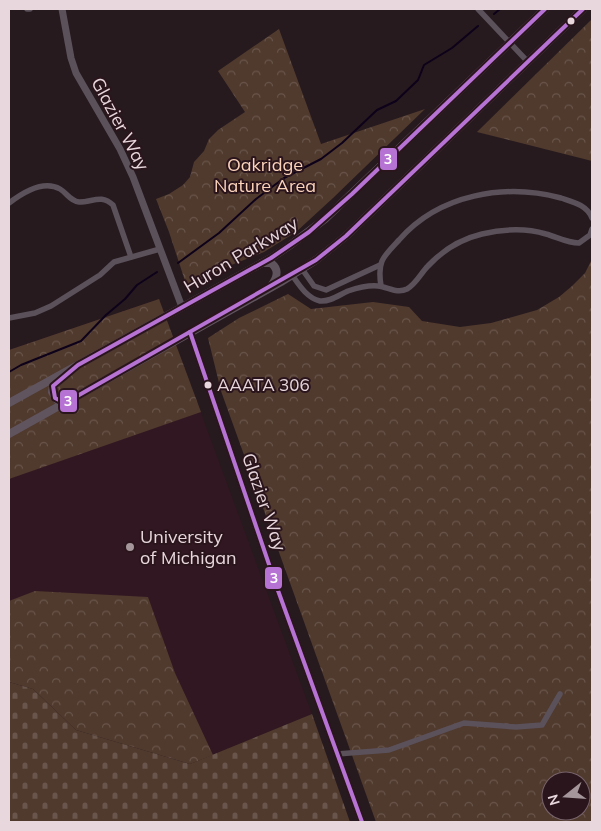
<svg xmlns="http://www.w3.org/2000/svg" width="601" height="831" viewBox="0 0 601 831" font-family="Mulish,sans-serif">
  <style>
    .built { fill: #311721 }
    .forest { fill: url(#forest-crowns); fill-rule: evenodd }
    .cemetery { fill: url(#cemetery-stones) }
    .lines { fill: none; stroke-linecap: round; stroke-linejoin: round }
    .stream { stroke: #0d021a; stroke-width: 2 }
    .minor { stroke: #5b515a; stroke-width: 5.5 }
    .tertiary { stroke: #5b515a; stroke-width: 7 }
    .secondary { stroke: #60545f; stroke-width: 8 }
    .bus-1-casing { stroke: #2b151d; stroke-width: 8 }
    .bus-1 { stroke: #b673d3; stroke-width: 4 }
    .bus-dot { fill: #e8d8dd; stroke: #2b151d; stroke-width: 2 }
    .poi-dot { fill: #a4969a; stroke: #2b151d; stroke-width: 2 }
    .labels { text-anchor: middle; stroke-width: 4; stroke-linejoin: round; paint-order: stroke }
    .bus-label { font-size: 17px; fill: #e8d8dd; stroke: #2b151d; text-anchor: start }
    .street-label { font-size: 18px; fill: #e8d8dd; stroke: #2b151d }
    .park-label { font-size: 18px; fill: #fbd3ba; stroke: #2b151d }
    .poi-label { font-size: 18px; fill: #e8d8dd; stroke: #2b151d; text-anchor: start }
    .line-badge { stroke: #2b151d; stroke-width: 2 }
    .badge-label { font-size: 14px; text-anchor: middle; font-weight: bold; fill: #fff }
  </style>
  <defs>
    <pattern id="forest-crowns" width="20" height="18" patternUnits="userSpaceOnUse" patternTransform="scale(1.25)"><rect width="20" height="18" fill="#50392d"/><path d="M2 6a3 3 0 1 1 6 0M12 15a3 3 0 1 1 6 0" fill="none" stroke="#69554b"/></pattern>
    <pattern id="cemetery-stones" width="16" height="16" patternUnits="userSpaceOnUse" patternTransform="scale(1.25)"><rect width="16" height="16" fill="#50392d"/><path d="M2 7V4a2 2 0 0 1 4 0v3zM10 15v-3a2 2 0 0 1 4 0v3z" fill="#69554b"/></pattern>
  </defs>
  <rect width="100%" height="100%" fill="#261a1e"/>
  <path class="built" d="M159 299 312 714 190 764 33 689 9 682V350Z"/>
  <g class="forest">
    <path d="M592 19V161L477 132Z"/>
    <path d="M279 29 321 144 425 109 333 198 296 232 264 252 221 269 187 287 169 232 156 199 169 194 183 185 190 177 194 162 204 151 209 139 218 130 245 112 218 71Z"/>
    <path d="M592 259V822H376L221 391 208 338 239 318 288 294 311 309 373 302 409 307 422 321 460 327 491 323 537 310 559 297 572 286 585 273ZM551 781H581V811H551Z"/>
    <path d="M159 299 201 412 9 479V350Z"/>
    <path d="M35 591 148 597 175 673 213 755 190 764 76 730 33 689 9 682V601Z"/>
  </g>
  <path class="cemetery" d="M9 682 33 689 76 730 190 764 312 714 350 822H9Z"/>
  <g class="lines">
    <g class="stream">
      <path d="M494 14 500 9"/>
      <path d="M178 263 219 233 256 199 284 178 321 159 342 143 377 110 396 101 418 80 424 65 452 48 478 26"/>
      <path d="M9 372 21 365 81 341 106 315 125 299 137 285 157 272"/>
    </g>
    <g class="minor">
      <path d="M27 9H30"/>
      <path d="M478 9 528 62"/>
      <path d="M9 203C22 193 43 179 60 189 67 193 70 201 79 202 93 202 101 194 113 205L131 257"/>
      <path d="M302 269 314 286 326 290 380 265"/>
      <path d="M292 275C299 285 307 298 320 301 330 302 339 295 348 291 357 288 368 285 378 286 388 287 397 294 407 289 416 284 421 273 428 266 442 251 461 239 482 234 503 229 526 228 546 234 557 237 567 243 579 243L590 235 592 229"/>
      <path d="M381 286C377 261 383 257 399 240 439 194 505 183 561 198 573 202 587 205 592 218"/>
      <path d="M9 318 35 313 51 306 100 275 114 262 160 249"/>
      <path d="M337 754 389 750 464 723 516 727 542 725 560 694"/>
    </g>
    <g class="tertiary">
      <path d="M62 9 71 58 76 73 120 149 133 177 182 307"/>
      <path d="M190 332 276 585 362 822"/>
    </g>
    <g class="secondary">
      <path d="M262 263H271C280 270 277 278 271 286"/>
      <path d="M63 377 53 386 52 392 57 400 65 403"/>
      <path d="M9 403 271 258 289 246 325 219 545 9"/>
      <path d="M9 434 281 282 316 260 346 236 583 9"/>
    </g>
    <defs>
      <g id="bus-1">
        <path d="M545 9 352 194 309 232 271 258 78 365 53 386 55 398 65 403 316 260 346 236 583 9"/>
        <path d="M190 332 276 585 362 822"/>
      </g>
    </defs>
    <use href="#bus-1" class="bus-1-casing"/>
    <use href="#bus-1" class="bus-1"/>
  </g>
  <g class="bus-dot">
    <circle cx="571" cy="21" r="4.5"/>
    <circle cx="208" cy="385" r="4.5"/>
  </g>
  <circle class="poi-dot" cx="130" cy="547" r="5"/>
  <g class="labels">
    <g class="bus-label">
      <text x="217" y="391">AAATA 306</text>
    </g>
    <g class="street-label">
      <text transform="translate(120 124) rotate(62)" y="6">Glazier Way</text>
      <text transform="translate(241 255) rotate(-31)" y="6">Huron Parkway</text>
      <text transform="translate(264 502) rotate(71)" y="6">Glazier Way</text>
    </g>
    <g class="park-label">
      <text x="265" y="171">Oakridge<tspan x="265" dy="21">Nature Area</tspan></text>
    </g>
    <g class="poi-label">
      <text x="140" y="543">University<tspan x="140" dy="21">of Michigan</tspan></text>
    </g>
  </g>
  <g class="line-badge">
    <rect x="379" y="147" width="19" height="24" rx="5" fill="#b673d3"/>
    <rect x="59" y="389" width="19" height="24" rx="5" fill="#b673d3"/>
    <rect x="264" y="566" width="19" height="24" rx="5" fill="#b673d3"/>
  </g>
  <g class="badge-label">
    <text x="388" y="164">3</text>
    <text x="68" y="406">3</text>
    <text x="274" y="583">3</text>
  </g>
  <rect width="601" height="831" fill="none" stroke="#e8d8dd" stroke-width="20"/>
  <g transform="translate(566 796) rotate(253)"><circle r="24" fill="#2b151d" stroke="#77636a"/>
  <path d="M0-4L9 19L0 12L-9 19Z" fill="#a4969a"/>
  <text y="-8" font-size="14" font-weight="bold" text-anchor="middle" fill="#e8d8dd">N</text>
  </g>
</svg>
